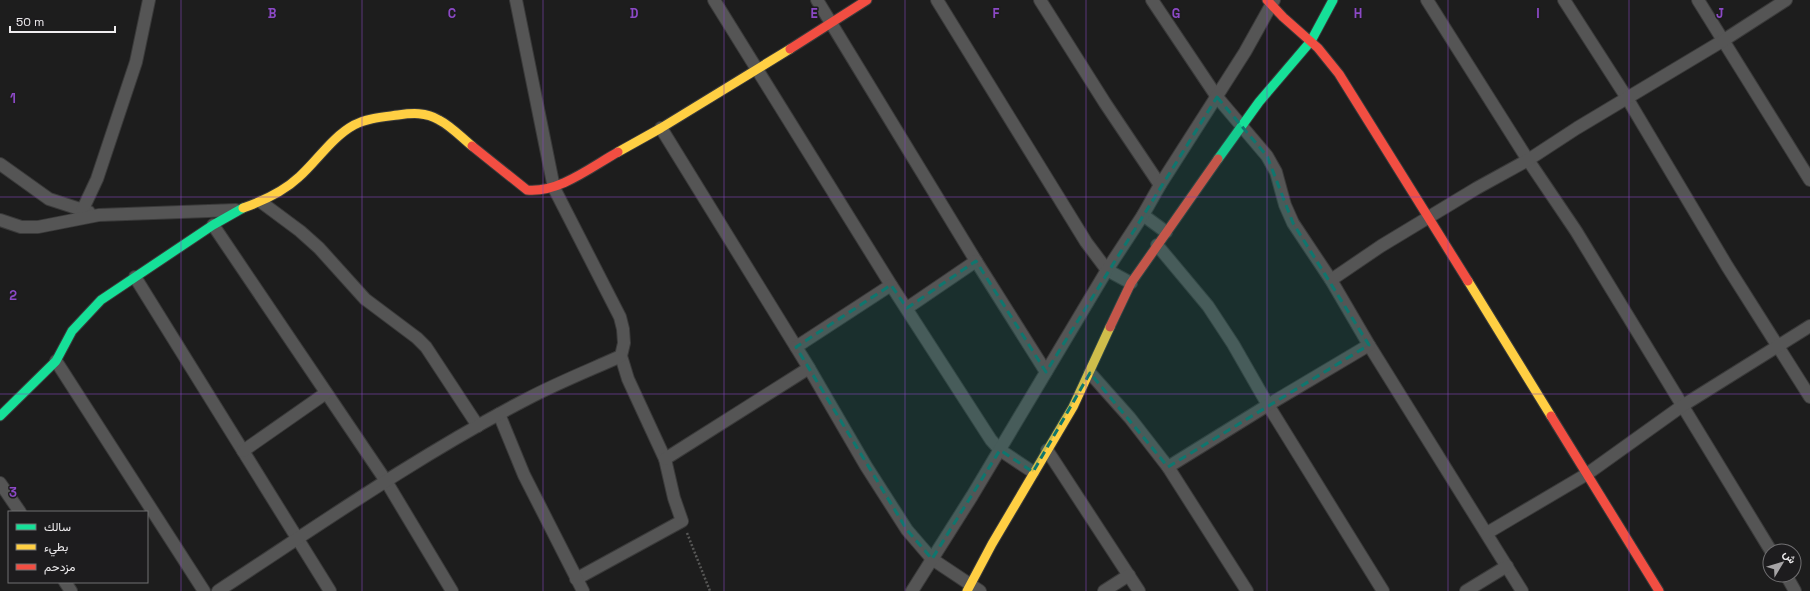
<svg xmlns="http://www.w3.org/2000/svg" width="1810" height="591" viewBox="0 0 1810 591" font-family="'Space Grotesk',Vazirmatn,sans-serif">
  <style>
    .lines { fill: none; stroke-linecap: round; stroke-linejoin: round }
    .street-casing { stroke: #3a3a3a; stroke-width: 14 }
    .fast-casing { stroke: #3a3a3a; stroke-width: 11 }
    .slow-casing { stroke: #3a3a3a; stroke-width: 11 }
    .jam-casing { stroke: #3a3a3a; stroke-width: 11 }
    .path { stroke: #575756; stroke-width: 2.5; stroke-dasharray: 2 2; stroke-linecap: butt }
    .street { stroke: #555; stroke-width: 12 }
    .fast { stroke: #16e098; stroke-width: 9 }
    .slow { stroke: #ffcf43; stroke-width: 9 }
    .jam { stroke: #f24e42; stroke-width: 9 }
    .marked { fill: #0f766e; fill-opacity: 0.2; stroke: #0f766e; stroke-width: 3; stroke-dasharray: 8 5; stroke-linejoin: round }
    .grid { fill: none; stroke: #8c49c6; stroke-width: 1; stroke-opacity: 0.55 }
    .grid-label { font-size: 13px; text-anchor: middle; font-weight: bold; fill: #8c49c6; stroke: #1d1c1e; stroke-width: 3; stroke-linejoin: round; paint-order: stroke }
  </style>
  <rect width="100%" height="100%" fill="#1d1d1d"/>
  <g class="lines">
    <defs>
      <g id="street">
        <path d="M516 0 554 188 620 317 623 329 624 343 621 356 628 379 665 459 674 498 682 521 576 579"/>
        <path d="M714 0 891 285 991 440 1000 450 1033 472"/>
        <path d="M817 0 976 261 1046 372"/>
        <path d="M937 0 1086 242 1107 270 1131 283"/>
        <path d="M1040 0 1105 103 1160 185"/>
        <path d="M1152 0 1217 97 1267 156 1276 172 1285 205 1293 223 1331 280 1369 345 1522 591"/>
        <path d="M1427 0 1528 160 1576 231 1771 551"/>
        <path d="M1564 0 1627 98 1727 266 1810 397"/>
        <path d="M1698 0 1810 180"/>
        <path d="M661 128 809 368 866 466 907 530 932 559 980 591"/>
        <path d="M0 164 49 199 89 212"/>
        <path d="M261 202 300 231 319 248 365 299 417 338 426 347 478 426"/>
        <path d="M82 211 97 179 136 62 149 0"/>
        <path d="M1143 215 1166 232"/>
        <path d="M0 220 21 227H38L99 215 236 210"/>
        <path d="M213 225 386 481 452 591"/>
        <path d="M1157 245 1208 306 1233 344 1268 405 1383 591"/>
        <path d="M135 277 330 591"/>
        <path d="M1331 280 1381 246 1477 188 1528 160 1577 128 1724 40 1786 0"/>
        <path d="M907 308 976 261"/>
        <path d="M796 347 891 285"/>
        <path d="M56 361 204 591"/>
        <path d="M1090 373 1130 418 1168 467 1247 591"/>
        <path d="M499 414 524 475 583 591"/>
        <path d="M1047 450 1139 591"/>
        <path d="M243 451 326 393"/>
        <path d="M665 459 809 368"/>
        <path d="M1168 467 1268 405 1369 345"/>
        <path d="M0 483 20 512"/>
        <path d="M1487 533 1587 474 1682 406 1810 326"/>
        <path d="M1786 575 1795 591"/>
        <path d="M65 582 71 591"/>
        <path d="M218 591C319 525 419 455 527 399 557 383 590 370 621 356"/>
        <path d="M912 591 972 496 1107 270 1143 215 1160 185 1245 52 1274 0"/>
        <path d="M1104 591 1129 575"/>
        <path d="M1466 591 1507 566"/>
      </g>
      <g id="fast">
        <path d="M1218 159 1259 102 1311 41 1333 0"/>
        <path d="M0 416 56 361 72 331 101 300 213 225 243 208"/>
      </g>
      <g id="slow">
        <path d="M618 152 661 128 790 49"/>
        <path d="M243 208C263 201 283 192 299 177 317 161 332 137 354 125 367 118 383 117 398 115 412 113 426 112 439 120 451 126 462 138 472 146"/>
        <path d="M1468 281 1551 416"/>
        <path d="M967 591 992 544 1073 407 1110 327"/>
      </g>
      <g id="jam">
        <path d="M1267 0 1283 17 1318 48 1339 74 1468 281"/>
        <path d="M790 49 867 0"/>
        <path d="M472 146 527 190C559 193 591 167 618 152"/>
        <path d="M1110 327 1131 283 1218 159"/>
        <path d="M1551 416 1659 591"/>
      </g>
    </defs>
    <use href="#street" class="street-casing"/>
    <use href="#fast" class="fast-casing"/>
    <use href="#slow" class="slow-casing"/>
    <use href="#jam" class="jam-casing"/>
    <path class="path" d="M687 533 710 591"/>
    <use href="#street" class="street"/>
    <use href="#fast" class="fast"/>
    <use href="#slow" class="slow"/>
    <use href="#jam" class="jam"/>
  </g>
  <path class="marked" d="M1217 97 1267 156 1293 223 1369 345 1168 467 1090 373 1033 472 1000 450 932 559 907 530 796 347 891 285 907 308 976 261 1046 372Z"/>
  <path class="grid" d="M181 0V591M362 0V591M543 0V591M724 0V591M905 0V591M1086 0V591M1267 0V591M1448 0V591M1629 0V591M0 197H1810M0 394H1810"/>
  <g class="grid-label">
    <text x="272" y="18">B</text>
    <text x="452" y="18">C</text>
    <text x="634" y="18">D</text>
    <text x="814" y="18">E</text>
    <text x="996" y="18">F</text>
    <text x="1176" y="18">G</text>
    <text x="1358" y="18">H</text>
    <text x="1538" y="18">I</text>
    <text x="1720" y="18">J</text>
    <text x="13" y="103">1</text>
    <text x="13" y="300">2</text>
    <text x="13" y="497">3</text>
  </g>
  <rect x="8" y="511" width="140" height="72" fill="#1d1c1e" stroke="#717072"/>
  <rect x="16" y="524" width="20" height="6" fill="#16e098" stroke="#717072"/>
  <text x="44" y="531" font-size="12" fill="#efedef">سالك</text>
  <rect x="16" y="544" width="20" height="6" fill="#ffcf43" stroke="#717072"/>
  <text x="44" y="551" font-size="12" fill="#efedef">بطيء</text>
  <rect x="16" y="564" width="20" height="6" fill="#f24e42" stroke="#717072"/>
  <text x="44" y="571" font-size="12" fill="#efedef">مزدحم</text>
  <g transform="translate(1782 563) rotate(52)"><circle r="19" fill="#1d1c1e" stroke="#717072"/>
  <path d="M0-3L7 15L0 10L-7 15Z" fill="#a6a4a6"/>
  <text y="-6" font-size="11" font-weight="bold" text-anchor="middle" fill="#efedef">ش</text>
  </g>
  <path d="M10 26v6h105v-6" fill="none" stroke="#efedef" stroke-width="2"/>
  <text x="16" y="26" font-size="12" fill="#efedef" stroke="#1d1c1e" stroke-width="3" paint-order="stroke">50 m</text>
</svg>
